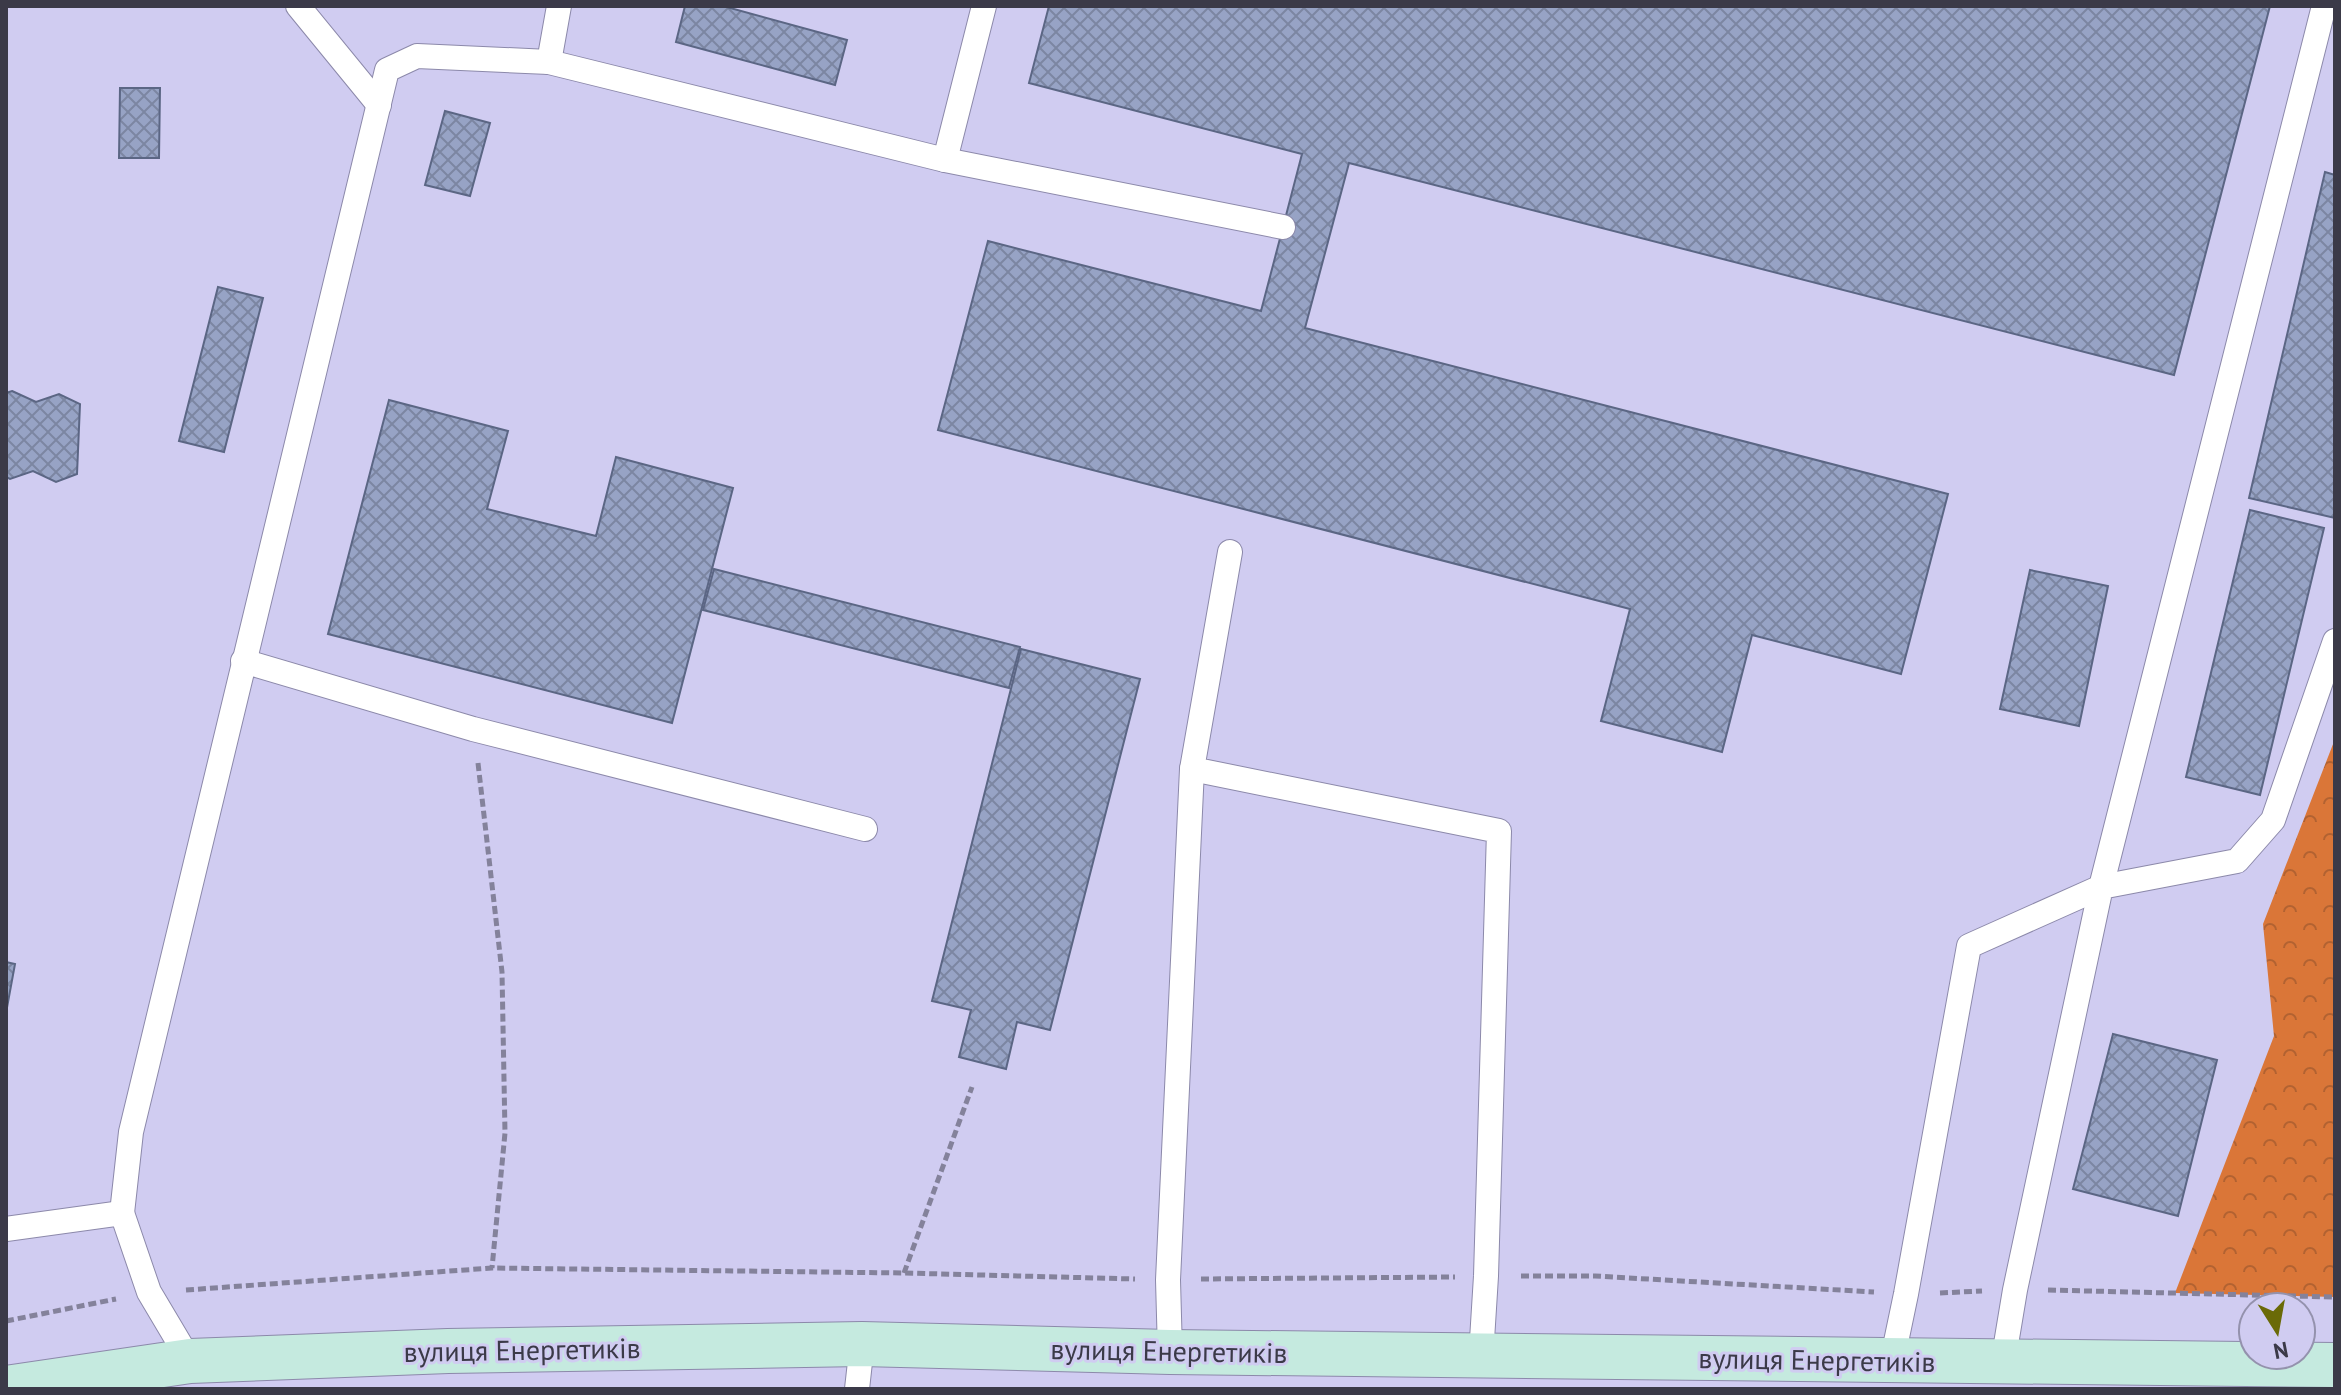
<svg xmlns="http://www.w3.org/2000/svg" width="2341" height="1395" viewBox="0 0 2341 1395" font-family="'PT Sans',sans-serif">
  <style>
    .forest { fill: url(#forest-crowns) }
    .building { fill: url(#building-cross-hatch); stroke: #5b6684; stroke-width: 2 }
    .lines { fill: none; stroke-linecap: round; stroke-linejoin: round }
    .lane-casing { stroke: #8c89aa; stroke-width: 26 }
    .secondary-casing { stroke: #8c89aa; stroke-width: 46 }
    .path { stroke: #84829b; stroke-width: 5; stroke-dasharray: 8 4; stroke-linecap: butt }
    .lane { stroke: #fff; stroke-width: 24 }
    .secondary { stroke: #c5eadf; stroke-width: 44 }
    .labels { text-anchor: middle; stroke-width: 6; stroke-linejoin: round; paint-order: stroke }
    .street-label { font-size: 28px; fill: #3b3a48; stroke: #d0ccf1 }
  </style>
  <defs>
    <pattern id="forest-crowns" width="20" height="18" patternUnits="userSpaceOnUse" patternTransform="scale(2)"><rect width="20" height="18" fill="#da7638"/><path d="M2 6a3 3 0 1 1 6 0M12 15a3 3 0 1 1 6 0" fill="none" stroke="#b26231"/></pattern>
    <pattern id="building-cross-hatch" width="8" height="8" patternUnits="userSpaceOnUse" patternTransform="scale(2)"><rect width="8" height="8" fill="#97a3c5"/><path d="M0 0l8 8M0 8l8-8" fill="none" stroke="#7c86a2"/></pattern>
  </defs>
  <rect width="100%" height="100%" fill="#d0ccf1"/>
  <path class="forest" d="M2335 739V1297L2175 1293 2274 1036 2263 924Z"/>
  <g class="building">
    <path d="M685 6H723L847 40 835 85 676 42Z"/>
    <path d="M1049 6H2270L2174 375 1349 163 1305 328 1948 494 1901 674 1752 635 1722 752 1601 721 1630 609 938 430 988 241 1261 311 1283 227 1302 154 1029 83Z"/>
    <path d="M120 88H160L159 158H119Z"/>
    <path d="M445 111 490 123 470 196 425 185Z"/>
    <path d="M2325 172 2335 175V518L2249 498Z"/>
    <path d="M218 287 263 298 224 452 179 441Z"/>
    <path d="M12 391 36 402 59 394 80 404 77 474 56 482 33 471 10 479 6 477V393Z"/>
    <path d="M389 400 508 431 487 509 596 536 616 457 733 488 672 723 328 634Z"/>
    <path d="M2250 510 2324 528 2260 795 2186 777Z"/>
    <path d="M714 569 1020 647 1009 688 703 610Z"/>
    <path d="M2030 570 2108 586 2079 726 2000 709Z"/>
    <path d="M1021 649 1140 679 1050 1030 1017 1022 1006 1069 959 1057 971 1010 932 1001Z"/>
    <path d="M6 962 15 964 6 1013Z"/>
    <path d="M2113 1034 2217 1060 2178 1216 2073 1189Z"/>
  </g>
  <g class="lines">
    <defs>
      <g id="lane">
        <path d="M298 6 379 105"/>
        <path d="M984 6 945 160 1283 227"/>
        <path d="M549 62 945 160"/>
        <path d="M1230 552 1192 769 1499 831 1486 1276 1481 1356"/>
        <path d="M243 661 473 729 865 829"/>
        <path d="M122 1213 131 1132 387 70 417 56 549 62 559 6"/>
        <path d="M6 1229 122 1213 149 1292 190 1361"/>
        <path d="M1170 1352 1168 1280 1192 769"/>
        <path d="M1892 1361 1906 1294 1969 946 2101 887 2324 6"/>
        <path d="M2003 1362 2015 1290 2101 887 2237 861 2273 820 2335 641"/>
        <path d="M857 1389 862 1344"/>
      </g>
      <path id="secondary" d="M6 1388 190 1361 448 1351 862 1344 1170 1352 2335 1365"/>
    </defs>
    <use href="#lane" class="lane-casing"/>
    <use href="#secondary" class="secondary-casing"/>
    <g class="path">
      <path d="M478 763 502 972 505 1133 492 1268"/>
      <path d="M904 1273 972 1087"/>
      <path d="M1521 1276H1595L1874 1292"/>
      <path d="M1201 1279 1455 1277"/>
      <path d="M186 1290 492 1268 904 1273 1135 1279"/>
      <path d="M2048 1290 2335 1297"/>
      <path d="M1940 1293 1982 1291"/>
      <path d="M6 1321 116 1299"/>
    </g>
    <use href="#lane" class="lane"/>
    <use href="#secondary" class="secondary"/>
  </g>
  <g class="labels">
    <g class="street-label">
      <text transform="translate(522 1350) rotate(-1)" y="10">вулиця Енергетиків</text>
      <text transform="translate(1169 1351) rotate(1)" y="10">вулиця Енергетиків</text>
      <text transform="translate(1817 1360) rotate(1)" y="10">вулиця Енергетиків</text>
    </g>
  </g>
  <rect width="2341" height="1395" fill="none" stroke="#3b3a48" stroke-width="16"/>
  <g transform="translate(2277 1331) rotate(169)"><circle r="38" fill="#d0ccf1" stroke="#9492ad" stroke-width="2"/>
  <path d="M0-6L14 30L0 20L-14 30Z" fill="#6a6a07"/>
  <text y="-12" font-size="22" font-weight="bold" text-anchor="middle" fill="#3b3a48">N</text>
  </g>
</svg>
